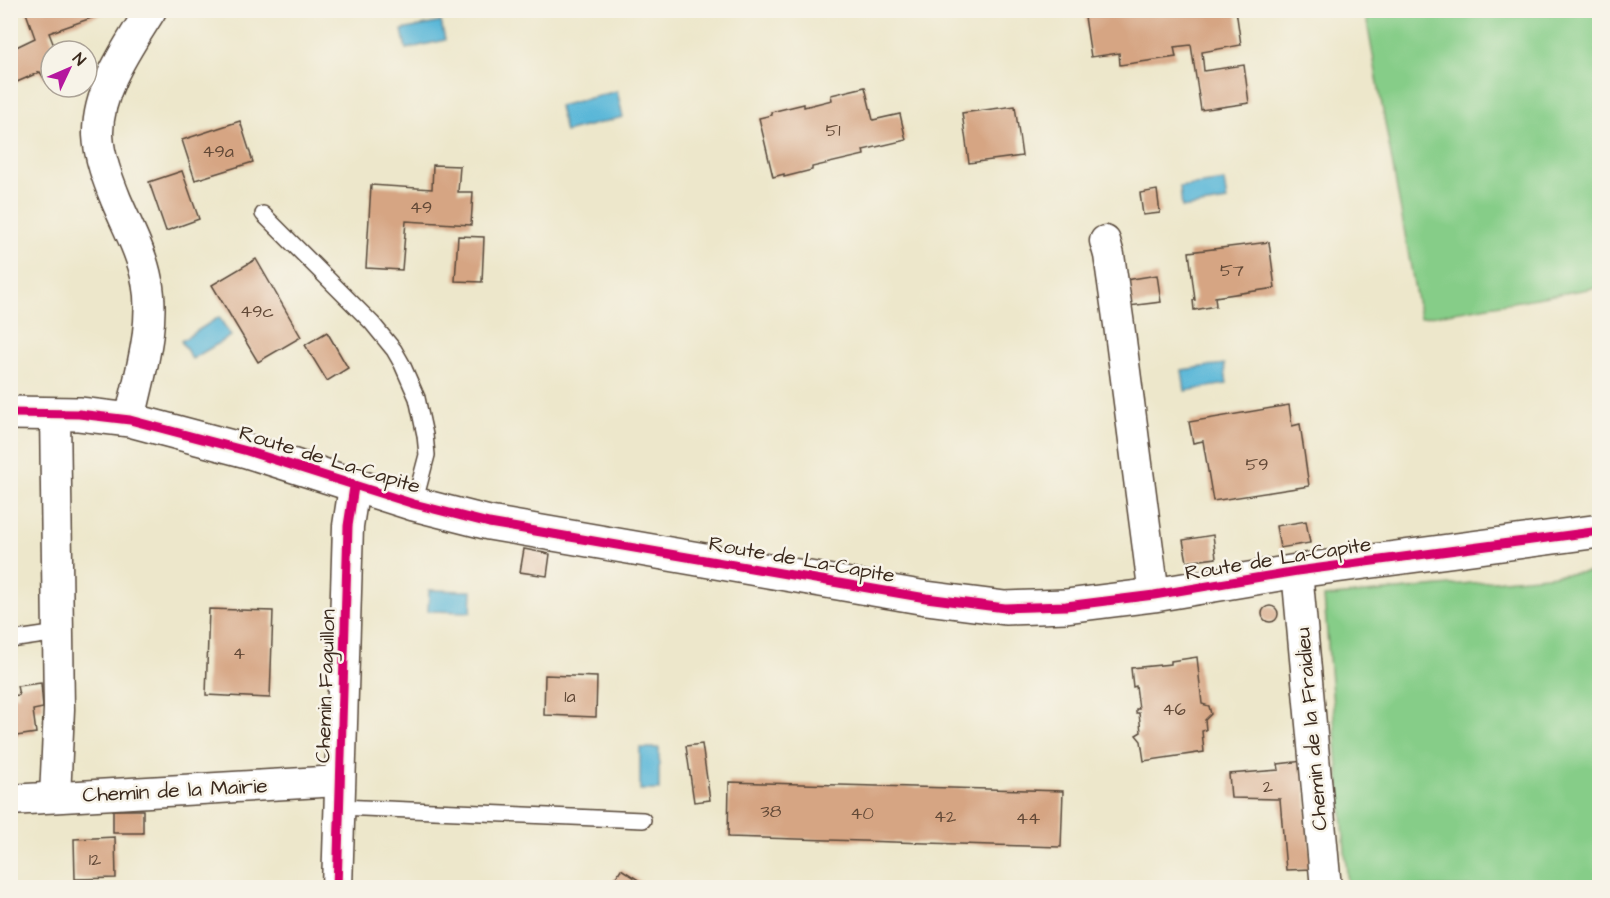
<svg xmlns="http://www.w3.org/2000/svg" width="1610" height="898" viewBox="0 0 1610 898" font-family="'Architects Daughter',sans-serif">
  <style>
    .green { fill: #86cd88; stroke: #607c53; stroke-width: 1.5 }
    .water { fill: #5ab7d8; stroke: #4a707b; stroke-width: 1.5 }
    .building { fill: #d6a583 }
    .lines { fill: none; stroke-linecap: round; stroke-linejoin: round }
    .service-casing { stroke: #564638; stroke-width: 18 }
    .minor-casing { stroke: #564638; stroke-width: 33 }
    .tertiary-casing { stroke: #564638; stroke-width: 36 }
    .service { stroke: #fff; stroke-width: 15 }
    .minor { stroke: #fff; stroke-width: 30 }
    .tertiary { stroke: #fff; stroke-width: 33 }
    .cycleway-casing { stroke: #f7f3e8; stroke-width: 13 }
    .cycleway { stroke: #d6006c; stroke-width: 9 }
    .labels { text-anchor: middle; stroke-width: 5; stroke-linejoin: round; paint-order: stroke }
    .number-label { font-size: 18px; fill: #624937 }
    .street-label { font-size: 21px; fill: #3b2a1e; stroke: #f7f3e8 }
  </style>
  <rect width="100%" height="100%" fill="#f7f3e8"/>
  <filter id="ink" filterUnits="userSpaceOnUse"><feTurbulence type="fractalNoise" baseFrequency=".0167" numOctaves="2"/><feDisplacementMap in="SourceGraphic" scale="12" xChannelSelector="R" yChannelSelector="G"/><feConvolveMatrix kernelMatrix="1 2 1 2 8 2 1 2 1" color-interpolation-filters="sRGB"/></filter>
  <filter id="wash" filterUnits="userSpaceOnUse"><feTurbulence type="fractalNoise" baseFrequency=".008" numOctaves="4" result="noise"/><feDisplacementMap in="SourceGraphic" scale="24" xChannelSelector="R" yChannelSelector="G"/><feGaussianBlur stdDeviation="1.35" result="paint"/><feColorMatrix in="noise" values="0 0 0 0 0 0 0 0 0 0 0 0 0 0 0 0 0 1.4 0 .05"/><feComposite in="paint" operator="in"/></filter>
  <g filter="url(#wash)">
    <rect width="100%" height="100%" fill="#ede7cb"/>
    <g class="green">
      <path d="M1365 11H1599V287L1420 318Z"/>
      <path d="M1599 571V887H1348L1324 597Z"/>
    </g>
    <g class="water">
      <path d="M441 22 445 40 406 49 402 30Z"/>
      <path d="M617 91 623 117 565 132 559 106Z"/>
      <path d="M1224 181 1227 201 1182 208 1180 187Z"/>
      <path d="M219 317 231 336 192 359 181 341Z"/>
      <path d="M1224 364 1227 384 1185 391 1182 370Z"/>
      <path d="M429 590 472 591 471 612 428 611Z"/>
      <rect x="640" y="748" width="19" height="42"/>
    </g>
    <g id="blocks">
      <g class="building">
        <path d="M25 10H111V11L49 33 56 51H51V75L44 78 40 72 10 85V50L35 38Z"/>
        <path d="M1084 10H1236L1241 45 1202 52 1204 71 1244 65 1249 103 1201 110 1191 45 1174 47 1176 57 1120 65 1119 53 1091 57Z"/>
        <path d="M865 87 873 120 900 114 906 140 863 150 864 155 812 167V170L784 177V174L773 177 759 118 772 115 771 112 804 104V107L832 100 831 95Z"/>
        <path d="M1015 106 1022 156 969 163 962 113Z"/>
        <path d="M240 121 253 162 195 180 182 140Z"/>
        <path d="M433 165 460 166 458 192H473L471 225 406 221 402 270 366 268 371 185 432 189Z"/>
        <path d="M182 171 199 219 166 231 149 182Z"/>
        <path d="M1157 190 1160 213 1143 215 1140 193Z"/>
        <path d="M458 236 484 237 482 282 455 281Z"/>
        <path d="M1269 242 1275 288 1215 297 1216 306 1194 310 1193 300H1195L1189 252Z"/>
        <path d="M256 259 301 337 258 362 212 285Z"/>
        <path d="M1157 275 1161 302 1129 306 1126 280Z"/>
        <path d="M327 332 348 368 327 381 305 345Z"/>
        <path d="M1289 405 1292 426 1300 424 1309 486 1213 501 1203 441 1193 443 1189 422Z"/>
        <path d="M1306 521 1310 543 1280 548 1276 526Z"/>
        <path d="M1213 535 1216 558 1187 562 1183 540Z"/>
        <path d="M524 549 550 554 547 576 520 572Z"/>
        <circle cx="1270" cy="614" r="8"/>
        <path d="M209 609 273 611 270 698 206 695Z"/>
        <path d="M1197 657 1202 704 1209 706 1211 714 1205 720 1206 730 1202 731 1204 752 1144 761 1141 741 1136 735 1141 732 1139 713H1136V709H1139L1136 686 1133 687 1131 668 1171 664V661Z"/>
        <path d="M545 675 597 677 596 717 544 715Z"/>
        <path d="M41 683 43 708 33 710 36 733 10 737V696L19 695 17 686Z"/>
        <path d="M702 744 710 800 694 802 686 746Z"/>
        <path d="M1303 761 1312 869 1286 870 1280 799 1231 798 1229 774 1279 770 1278 764Z"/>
        <path d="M729 782 1063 791 1061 847 728 837Z"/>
        <rect x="113" y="810" width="30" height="23"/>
        <path d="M115 837 116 878 75 879 74 839Z"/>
        <path d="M621 869 651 888H609Z"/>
      </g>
    </g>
  </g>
  <g filter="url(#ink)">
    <use href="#blocks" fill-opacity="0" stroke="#564638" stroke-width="1.5"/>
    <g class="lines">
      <defs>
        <g id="service">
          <path d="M263 214 372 323 394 350 402 364 417 398 425 435 427 455 414 504"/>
          <path d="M10 640 58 633"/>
          <path d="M339 807 643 820"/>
        </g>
        <g id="minor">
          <path d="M1105 241 1109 255 1119 325 1154 595"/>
          <path d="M130 420C139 376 156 326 147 281 142 253 127 226 116 200 108 180 99 157 98 135 97 90 128 47 151 10"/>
          <path d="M1297 571 1326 888"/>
          <path d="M55 797 59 709 55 413"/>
          <path d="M10 800 339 781"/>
          <path d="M337 888 348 526 354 487"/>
        </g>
        <path id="tertiary" d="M10 413 79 414 130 420 247 451 414 504 489 523 926 598 1005 608 1066 606 1154 595 1297 571 1600 531"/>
      </defs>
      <use href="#service" class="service-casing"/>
      <use href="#minor" class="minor-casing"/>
      <use href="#tertiary" class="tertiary-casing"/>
      <use href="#service" class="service"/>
      <use href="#minor" class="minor"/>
      <use href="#tertiary" class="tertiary"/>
      <defs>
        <g id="cycleway">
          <path d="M10 413 79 414 130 420 247 451 414 504 489 523 926 598 1005 608 1066 606 1154 595 1297 571 1600 531"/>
          <path d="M337 888 348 526 354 487"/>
        </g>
      </defs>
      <use href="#cycleway" class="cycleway-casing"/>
      <use href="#cycleway" class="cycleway"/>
    </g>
  </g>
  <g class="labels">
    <g class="number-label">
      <text x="833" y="136">51</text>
      <text x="218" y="157">49a</text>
      <text x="421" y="213">49</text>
      <text x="1232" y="276">57</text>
      <text x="257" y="317">49c</text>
      <text x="1257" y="470">59</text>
      <text x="239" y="659">4</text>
      <text x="570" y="702">1a</text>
      <text x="1174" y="715">46</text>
      <text x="1268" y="792">2</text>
      <text x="771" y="817">38</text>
      <text x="862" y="819">40</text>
      <text x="945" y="822">42</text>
      <text x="1028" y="824">44</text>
      <text x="95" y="865">12</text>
    </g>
    <g class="street-label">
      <text transform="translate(330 459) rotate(17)" y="7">Route de La-Capite</text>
      <text transform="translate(1278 558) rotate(-9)" y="7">Route de La-Capite</text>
      <text transform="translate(802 559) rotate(10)" y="7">Route de La-Capite</text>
      <text transform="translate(325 686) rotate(-88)" y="7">Chemin Faguillon</text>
      <text transform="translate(1311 729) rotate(-95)" y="7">Chemin de la Fraidieu</text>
      <text transform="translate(175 790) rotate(-3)" y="7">Chemin de la Mairie</text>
    </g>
  </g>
  <rect width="1610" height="898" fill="none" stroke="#f7f3e8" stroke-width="36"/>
  <g transform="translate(69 69) rotate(46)"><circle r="28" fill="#f7f3e8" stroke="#aca397" stroke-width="1.5"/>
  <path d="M0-4.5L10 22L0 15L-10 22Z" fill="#b5179e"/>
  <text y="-9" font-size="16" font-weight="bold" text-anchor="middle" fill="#3b2a1e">N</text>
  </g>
</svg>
